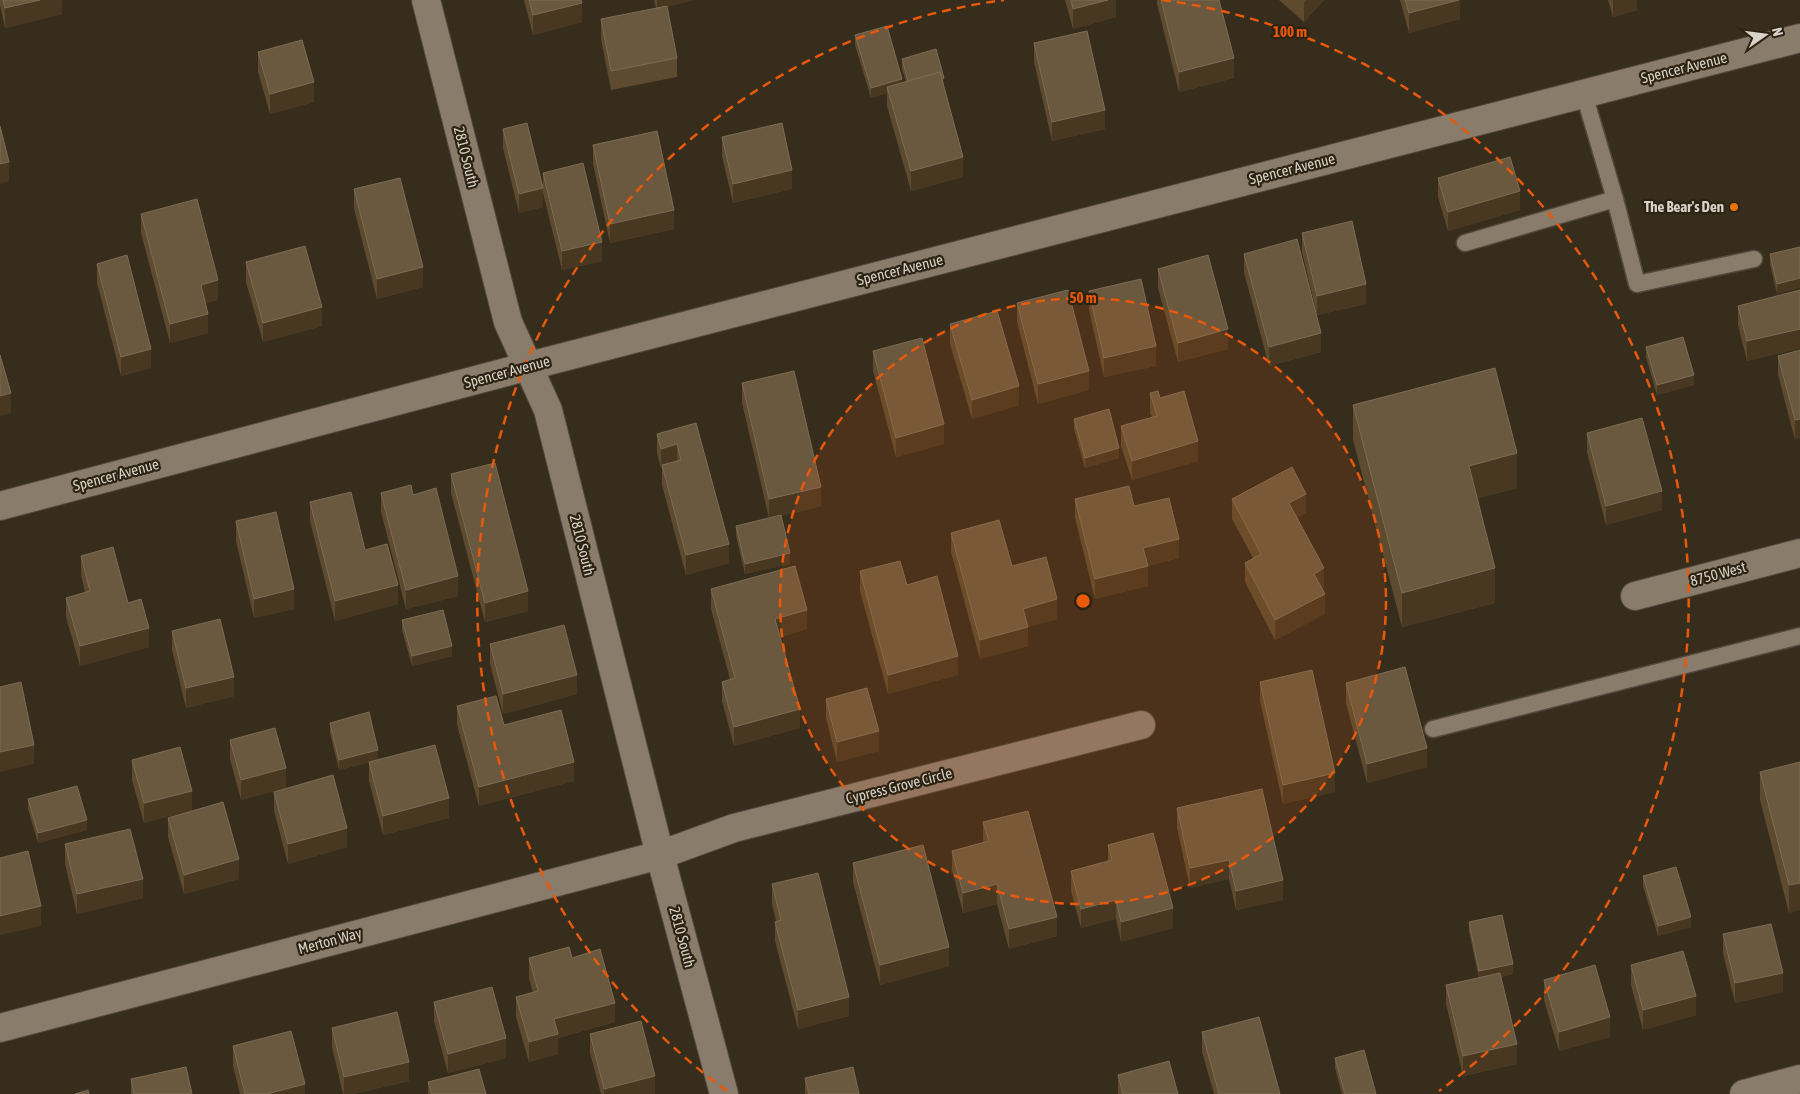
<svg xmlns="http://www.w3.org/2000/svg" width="1800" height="1094" viewBox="0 0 1800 1094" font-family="'Asap Condensed',sans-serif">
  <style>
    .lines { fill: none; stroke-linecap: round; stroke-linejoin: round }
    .service-casing { stroke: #534a3c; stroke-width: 19 }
    .minor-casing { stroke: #534a3c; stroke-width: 30 }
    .service { stroke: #897c6a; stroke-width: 16 }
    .minor { stroke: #897c6a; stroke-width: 28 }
    .wall { fill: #5d4a2f }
    .shaded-wall { fill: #483821 }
    .building { fill: #6b593f; stroke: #7c6c54 }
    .ring { fill: none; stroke: #e8590c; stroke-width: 2.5; stroke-dasharray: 9 6 }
    .food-dot { fill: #e8710a; stroke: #2d2313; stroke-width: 2 }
    .labels { text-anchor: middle; stroke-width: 4.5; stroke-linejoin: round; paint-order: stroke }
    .street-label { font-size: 15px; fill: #d9d2c8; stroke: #2d2313 }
    .poi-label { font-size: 15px; font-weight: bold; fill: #d9d2c8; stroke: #2d2313; text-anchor: end }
    .centre { fill: #e8590c; stroke: #2d2313; stroke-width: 2.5 }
    .ring-label { font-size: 15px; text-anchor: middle; font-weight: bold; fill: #e8590c; stroke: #2d2313; stroke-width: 4.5; stroke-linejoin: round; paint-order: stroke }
  </style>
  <rect width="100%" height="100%" fill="#372d1d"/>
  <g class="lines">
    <defs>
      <g id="service">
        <path d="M1584 94 1615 199 1637 284 1754 259"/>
        <path d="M1465 243 1615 199"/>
        <path d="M1433 729 1800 636"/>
      </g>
      <g id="minor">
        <path d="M426 0 508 322 548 410 660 855 724 1094"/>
        <path d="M0 506 529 366 1800 38"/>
        <path d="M1635 596 1800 553"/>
        <path d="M0 1028 660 855 734 828 1141 725"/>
        <path d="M1744 1094 1800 1079"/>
      </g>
    </defs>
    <use href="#service" class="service-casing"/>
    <use href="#minor" class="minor-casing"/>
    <use href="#service" class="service"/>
    <use href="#minor" class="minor"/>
  </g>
  <g class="wall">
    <path d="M0 0H62V14L5 28 0 5Z"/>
    <path d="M524 0H581L582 22 533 35Z"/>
    <path d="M654 0H693L667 7 677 58V77L611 90 601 39V19L656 8Z"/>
    <path d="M1065 0H1116V17L1073 29Z"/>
    <path d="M1157 0H1219L1234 78 1179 92 1157 4Z"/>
    <path d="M1279 0H1324L1304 22Z"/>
    <path d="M1400 0H1460V19L1409 33Z"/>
    <path d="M1608 0H1637V10L1613 17Z"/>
    <path d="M855 35 902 83 906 82 902 69V59L944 88 963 177 911 191 887 106V93L871 98 855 45Z"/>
    <path d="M1034 43 1105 129 1052 141 1034 62Z"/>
    <path d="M258 52 314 102 270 114 258 72Z"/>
    <path d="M503 129 543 187V173L602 261 562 270 543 193V207L519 213 503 148Z"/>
    <path d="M722 137 792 189 733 203 722 156Z"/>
    <path d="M593 145 674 229 610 243 593 164Z"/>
    <path d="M1438 178 1520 210 1448 231 1438 197Z"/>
    <path d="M354 189 423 287 377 299 354 209Z"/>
    <path d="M141 214 218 300 205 303 208 333 170 343 141 233Z"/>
    <path d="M1302 233 1366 304 1317 315 1302 252Z"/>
    <path d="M1800 247 1777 294 1770 264V254Z"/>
    <path d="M1244 254 1321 352 1269 366 1244 273Z"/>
    <path d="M246 262 322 326 263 342 246 282Z"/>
    <path d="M97 264 151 368 121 376 97 283Z"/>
    <path d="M1158 269 1228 349 1178 362 1158 288Z"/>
    <path d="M1800 290V348L1747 361 1738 325V306Z"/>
    <path d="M1089 291 1156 366 1104 377 1089 310Z"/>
    <path d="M1017 303 1089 390 1038 404 1017 322Z"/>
    <path d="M950 324 1019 405 972 419 950 344Z"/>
    <path d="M1646 347 1694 385 1657 395 1646 357Z"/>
    <path d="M1800 350 1795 440 1778 375V356Z"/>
    <path d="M873 351 944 444 896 457 873 371Z"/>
    <path d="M742 383 821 506 781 516 790 564 745 574 736 536V526L769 518 742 403Z"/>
    <path d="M1150 393 1160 398 1198 461 1132 480 1121 446V426L1152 417 1150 413Z"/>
    <path d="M1353 405 1517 488 1478 498 1495 603 1402 627 1353 440Z"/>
    <path d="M1074 419 1119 458 1085 468 1074 429Z"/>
    <path d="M696 423 729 563 686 575 662 485V468H661L657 453V434Z"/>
    <path d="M1587 433 1662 510 1606 525 1587 452Z"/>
    <path d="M451 474 528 611 485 622 451 493Z"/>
    <path d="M381 493 413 495 458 596 406 609 381 512Z"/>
    <path d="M1075 499 1134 506 1179 558 1148 566V586L1095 599 1075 518Z"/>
    <path d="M1232 499 1306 513 1297 518 1324 588 1322 589 1325 614 1275 640 1245 582V563L1253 558 1232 519Z"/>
    <path d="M310 502 365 550 398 604 335 621 310 521Z"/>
    <path d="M236 521 294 609 254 618 236 541Z"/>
    <path d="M951 533 1012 566 1057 619 1028 627V646L980 659 951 552Z"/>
    <path d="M81 556 128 603 149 647 80 666 66 617V598L85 593 81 575Z"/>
    <path d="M860 571 907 585 958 675 888 694 860 591Z"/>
    <path d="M711 589 807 629 780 637 800 728 734 746 722 701V682L730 679 711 609Z"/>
    <path d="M402 620 452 656 412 666 402 630Z"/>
    <path d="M172 631 234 696 186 708 172 650Z"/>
    <path d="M490 644 577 694 503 714 490 664Z"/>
    <path d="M1260 682 1335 792 1283 804 1260 701Z"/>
    <path d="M1346 683 1427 767 1367 783 1346 703Z"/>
    <path d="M826 699 879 751 837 762 826 718Z"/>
    <path d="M457 706 504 725 574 781 479 806 457 725Z"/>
    <path d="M330 723 378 760 339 770 330 733Z"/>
    <path d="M230 740 286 788 241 800 230 759Z"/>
    <path d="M180 747 144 823 132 780V760Z"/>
    <path d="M369 762 449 818 383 835 369 781Z"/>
    <path d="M1800 762 1789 913 1760 800V772Z"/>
    <path d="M274 792 347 847 288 864 274 811Z"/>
    <path d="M28 799 87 830 38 843 28 809Z"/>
    <path d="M1177 808 1283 900 1236 910 1229 879 1190 888 1177 828Z"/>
    <path d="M168 818 239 879 184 894 168 837Z"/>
    <path d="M983 822 1057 936 1009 949 997 904 963 913 952 870V851L983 842Z"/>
    <path d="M65 844 143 898 77 914 65 864Z"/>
    <path d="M1108 845 1173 928 1121 942 1116 919 1081 928 1071 891V871L1108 861Z"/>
    <path d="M853 863 949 966 880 985 853 882Z"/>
    <path d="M1643 876 1691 927 1658 936 1643 886Z"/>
    <path d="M772 884 849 1016 798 1029 775 941V922L776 921 772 904Z"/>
    <path d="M1469 922 1513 974 1501 977 1517 1064 1463 1076 1446 1004V985L1479 978 1469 932Z"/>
    <path d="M1723 934 1783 992 1735 1003 1723 953Z"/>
    <path d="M529 958H572L615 1022 558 1038V1054L529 1062 516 1017V997L533 993 529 978Z"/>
    <path d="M1631 965 1696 1015 1643 1030 1631 985Z"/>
    <path d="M1544 980 1610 1037 1559 1051 1544 1000Z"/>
    <path d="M434 1002 506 1058 448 1073 434 1021Z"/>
    <path d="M332 1028 409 1081 353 1094H343L332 1047Z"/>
    <path d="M1202 1032 1280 1094H1214L1202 1052Z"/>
    <path d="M590 1034 655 1094H601L590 1053Z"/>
    <path d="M233 1046 305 1094H240L233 1066Z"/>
    <path d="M1335 1058 1376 1094H1342L1335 1068Z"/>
    <path d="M1118 1075 1178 1094H1118Z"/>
    <path d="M805 1078 859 1094H805Z"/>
    <path d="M131 1079 192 1094H131Z"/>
    <path d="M428 1082 486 1094H428Z"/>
  </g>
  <g class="shaded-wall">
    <path d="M40 0H62V14L5 28V8Z"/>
    <path d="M657 0H693L657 10Z"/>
    <path d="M1108 0H1116V17L1073 29V9Z"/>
    <path d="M1306 0H1324L1304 22V3Z"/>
    <path d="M1459 0H1460V19L1409 33V13Z"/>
    <path d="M1613 0H1637V10L1613 17Z"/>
    <path d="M582 3V22L533 35V15Z"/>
    <path d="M1234 58V78L1179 92V72Z"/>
    <path d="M944 78V88H910Z"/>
    <path d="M902 79V89L887 87V93L871 98V88Z"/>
    <path d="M314 82V102L270 114V94Z"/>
    <path d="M1105 110V129L1052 141V122Z"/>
    <path d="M963 157V177L911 191V171Z"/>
    <path d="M9 162V181L0 184V164Z"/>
    <path d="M792 170V189L733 203V184Z"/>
    <path d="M543 188V207L519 213V194Z"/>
    <path d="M1520 191V210L1448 231V212Z"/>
    <path d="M674 210V229L610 243V224Z"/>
    <path d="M602 242V261L562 270V251Z"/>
    <path d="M423 267V287L377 299V279Z"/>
    <path d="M1800 278V288L1777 294V284Z"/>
    <path d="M218 280V300L201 304V285Z"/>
    <path d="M1366 284V304L1317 315V296Z"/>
    <path d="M322 307V326L263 342V323Z"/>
    <path d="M208 314V333L170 343V324Z"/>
    <path d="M1228 329V349L1178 362V343Z"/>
    <path d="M1800 329V348L1747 361V341Z"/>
    <path d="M1321 333V352L1269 366V347Z"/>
    <path d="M1156 346V366L1104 377V358Z"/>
    <path d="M151 349V368L121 376V357Z"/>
    <path d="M1089 371V390L1038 404V384Z"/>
    <path d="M1694 375V385L1657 395V385Z"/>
    <path d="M1019 386V405L972 419V400Z"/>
    <path d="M11 393V413L0 416V396Z"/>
    <path d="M1800 419V438L1795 440V420Z"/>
    <path d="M944 424V444L896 457V438Z"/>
    <path d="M1198 441V461L1132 480V461Z"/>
    <path d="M677 444V464L662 465V468H661V449Z"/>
    <path d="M1119 448V458L1085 468V458Z"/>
    <path d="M1517 453V488L1469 500V466Z"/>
    <path d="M821 487V506L769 519V499Z"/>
    <path d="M1662 491V510L1606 525V506Z"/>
    <path d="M1306 494V513L1289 522V503Z"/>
    <path d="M1179 539V558L1143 567V548Z"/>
    <path d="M729 544V563L686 575V555Z"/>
    <path d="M790 553V564L745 574V564Z"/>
    <path d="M1148 566V586L1095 599V579Z"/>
    <path d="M1324 568V588L1314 593V574Z"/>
    <path d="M1495 568V603L1402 627V593Z"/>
    <path d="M458 576V596L406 609V590Z"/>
    <path d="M398 585V604L335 621V601Z"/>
    <path d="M294 589V609L254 618V599Z"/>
    <path d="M528 591V611L485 622V603Z"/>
    <path d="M1325 594V614L1275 640V620Z"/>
    <path d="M1057 599V619L1028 627V646L980 659V640L1023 609Z"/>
    <path d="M807 610V629L775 638V619Z"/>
    <path d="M149 628V647L80 666V646Z"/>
    <path d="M452 646V656L412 666V656Z"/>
    <path d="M958 656V675L888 694V675Z"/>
    <path d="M577 675V694L503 714V694Z"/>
    <path d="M234 677V696L186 708V688Z"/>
    <path d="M800 709V728L734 746V727Z"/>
    <path d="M879 731V751L837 762V742Z"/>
    <path d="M34 745V764L0 772V752Z"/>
    <path d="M1427 748V767L1367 783V764Z"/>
    <path d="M378 750V760L339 770V760Z"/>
    <path d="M574 762V781L479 806V787Z"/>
    <path d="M286 768V788L241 800V780Z"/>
    <path d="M1335 773V792L1283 804V785Z"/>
    <path d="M192 791V811L144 823V803Z"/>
    <path d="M449 798V818L383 835V816Z"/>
    <path d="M87 820V830L38 843V833Z"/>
    <path d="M347 828V847L288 864V844Z"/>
    <path d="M239 859V879L184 894V875Z"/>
    <path d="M1229 860V879L1190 888V868Z"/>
    <path d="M143 879V898L77 914V894Z"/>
    <path d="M1283 880V900L1236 910V891Z"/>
    <path d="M1800 883V910L1789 913V885Z"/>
    <path d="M997 884V904L963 913V893Z"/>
    <path d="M1116 900V919L1081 928V909Z"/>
    <path d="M41 906V926L0 935V916Z"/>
    <path d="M1173 908V928L1121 942V922Z"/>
    <path d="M1057 917V936L1009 949V929Z"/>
    <path d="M1691 917V927L1658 936V926Z"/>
    <path d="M949 947V966L880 985V965Z"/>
    <path d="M1513 964V974L1479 981V971Z"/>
    <path d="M1783 973V992L1735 1003V983Z"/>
    <path d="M1696 996V1015L1643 1030V1010Z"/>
    <path d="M849 997V1016L798 1029V1010Z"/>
    <path d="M615 1003V1022L558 1038V1054L529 1062V1042L554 1019Z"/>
    <path d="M1610 1017V1037L1559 1051V1032Z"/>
    <path d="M506 1038V1058L448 1073V1054Z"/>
    <path d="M1517 1044V1064L1463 1076V1056Z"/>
    <path d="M409 1062V1081L353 1094H344V1077Z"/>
    <path d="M655 1076V1094H604V1089Z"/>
    <path d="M305 1084V1094H267Z"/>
  </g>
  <g class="building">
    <path d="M3 0H40L5 8Z"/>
    <path d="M529 0H581L582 3 533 15Z"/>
    <path d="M1071 0H1108L1073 9Z"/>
    <path d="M1161 0H1219L1234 58 1179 72Z"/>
    <path d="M1405 0H1459L1409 13Z"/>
    <path d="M667 6 677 58 611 71 601 19Z"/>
    <path d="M887 26 902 79 871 88 855 35Z"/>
    <path d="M1087 31 1105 110 1052 122 1034 43Z"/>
    <path d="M302 40 314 82 270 94 258 52Z"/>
    <path d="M936 49 944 78 942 79 940 72 908 81 902 59Z"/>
    <path d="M940 72 963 157 911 171 887 87Z"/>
    <path d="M527 123 543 188 519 194 503 129Z"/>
    <path d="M782 123 792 170 733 184 722 137Z"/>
    <path d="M0 126 9 162 0 164Z"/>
    <path d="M657 131 674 210 610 224 593 145Z"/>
    <path d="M1510 157 1520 191 1448 212 1438 178Z"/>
    <path d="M583 163 602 242 562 251 543 173Z"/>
    <path d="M400 178 423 267 377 279 354 189Z"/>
    <path d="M197 199 218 280 201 285 208 314 170 324 141 214Z"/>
    <path d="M1352 221 1366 284 1317 296 1302 233Z"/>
    <path d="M1297 239 1321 333 1269 347 1244 254Z"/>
    <path d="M305 246 322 307 263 323 246 262Z"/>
    <path d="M1800 247V278L1777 284 1770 254Z"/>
    <path d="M127 255 151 349 121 357 97 264Z"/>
    <path d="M1208 255 1228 329 1178 343 1158 269Z"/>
    <path d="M1141 279 1156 346 1104 358 1089 291Z"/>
    <path d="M1068 290 1089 371 1038 384 1017 303Z"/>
    <path d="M1800 290V329L1747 341 1738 306Z"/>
    <path d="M997 311 1019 386 972 400 950 324Z"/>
    <path d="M1683 337 1694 375 1657 385 1646 347Z"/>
    <path d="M922 338 944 424 896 438 873 351Z"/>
    <path d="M1800 350V419L1795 420 1778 356Z"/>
    <path d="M0 355 11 393 0 396Z"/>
    <path d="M1495 368 1517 453 1469 466 1495 568 1402 593 1353 405Z"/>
    <path d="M794 371 821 487 769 499 742 383Z"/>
    <path d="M1158 391 1160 398 1184 391 1198 441 1132 461 1121 426 1157 416 1150 393Z"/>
    <path d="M1109 409 1119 448 1085 458 1074 419Z"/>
    <path d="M1642 418 1662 491 1606 506 1587 433Z"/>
    <path d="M696 423 729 544 686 555 662 465 681 460 677 444 661 449 657 434Z"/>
    <path d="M495 463 528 591 485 603 451 474Z"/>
    <path d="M1292 467 1306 494 1289 503 1324 568 1314 574 1325 594 1275 620 1245 563 1261 554 1232 499Z"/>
    <path d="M411 485 413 495 436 488 458 576 406 590 381 493Z"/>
    <path d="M1129 486 1134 506 1169 498 1179 539 1143 548 1148 566 1095 579 1075 499Z"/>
    <path d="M351 492 365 550 387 544 398 585 335 601 310 502Z"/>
    <path d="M276 512 294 589 254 599 236 521Z"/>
    <path d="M781 515 790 553 745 564 736 526Z"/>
    <path d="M999 520 1012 566 1046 557 1057 599 1023 609 1028 627 980 640 951 533Z"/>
    <path d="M113 547 128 603 141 599 149 628 80 646 66 598 90 591 81 556Z"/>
    <path d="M900 561 907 585 937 576 958 656 888 675 860 571Z"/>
    <path d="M795 566 807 610 775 619 800 709 734 727 722 682 735 678 711 589Z"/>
    <path d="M443 610 452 646 412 656 402 620Z"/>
    <path d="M220 619 234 677 186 688 172 631Z"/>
    <path d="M564 625 577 675 503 694 490 644Z"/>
    <path d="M1405 667 1427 748 1367 764 1346 683Z"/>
    <path d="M1312 670 1335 773 1283 785 1260 682Z"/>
    <path d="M21 682 34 745 0 752V687Z"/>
    <path d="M867 688 879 731 837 742 826 699Z"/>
    <path d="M496 696 504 725 561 710 574 762 479 787 457 706Z"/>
    <path d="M369 712 378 750 339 760 330 723Z"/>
    <path d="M275 728 286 768 241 780 230 740Z"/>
    <path d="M435 745 449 798 383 816 369 762Z"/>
    <path d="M180 747 192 791 144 803 132 760Z"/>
    <path d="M1800 762V883L1789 885 1760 772Z"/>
    <path d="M333 775 347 828 288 844 274 792Z"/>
    <path d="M77 786 87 820 38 833 28 799Z"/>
    <path d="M1262 789 1283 880 1236 891 1229 860 1190 868 1177 808Z"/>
    <path d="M223 802 239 859 184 875 168 818Z"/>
    <path d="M1028 811 1057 917 1009 929 997 884 963 893 952 851 989 841 983 822Z"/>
    <path d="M130 829 143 879 77 894 65 844Z"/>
    <path d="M1153 833 1173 908 1121 922 1116 900 1081 909 1071 871 1112 860 1108 845Z"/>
    <path d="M923 845 949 947 880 965 853 863Z"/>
    <path d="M28 851 41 906 0 916V858Z"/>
    <path d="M1676 867 1691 917 1658 926 1643 876Z"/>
    <path d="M818 873 849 997 798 1010 775 922 781 920 772 884Z"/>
    <path d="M1502 915 1513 964 1479 971 1469 922Z"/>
    <path d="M1771 924 1783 973 1735 983 1723 934Z"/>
    <path d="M569 947 572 958 600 949 615 1003 554 1019 558 1034 529 1042 516 997 538 991 529 958Z"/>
    <path d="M1683 951 1696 996 1643 1010 1631 965Z"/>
    <path d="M1595 965 1610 1017 1559 1032 1544 980Z"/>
    <path d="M1500 973 1517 1044 1463 1056 1446 985Z"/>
    <path d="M492 987 506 1038 448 1054 434 1002Z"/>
    <path d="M397 1012 409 1062 344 1077 332 1028Z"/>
    <path d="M1259 1017 1280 1094H1219L1202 1032Z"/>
    <path d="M641 1021 655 1076 604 1089 590 1034Z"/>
    <path d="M291 1031 305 1084 267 1094H245L233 1046Z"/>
    <path d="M1364 1050 1376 1094H1345L1335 1058Z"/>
    <path d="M1169 1061 1178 1094H1123L1118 1075Z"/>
    <path d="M186 1067 192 1094H134L131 1079Z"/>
    <path d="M853 1067 859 1094H809L805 1078Z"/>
    <path d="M479 1069 486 1094H432L428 1082Z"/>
    <path d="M88 1090 89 1094H75Z"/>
  </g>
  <circle cx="1083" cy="601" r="303" fill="#e8590c" fill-opacity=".12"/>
  <g class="ring">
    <circle cx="1083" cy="601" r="303"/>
    <path d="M727 1091A606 606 0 0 1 1004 0M1162 0A606 606 0 0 1 1439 1091"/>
  </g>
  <circle class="food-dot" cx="1734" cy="207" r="5"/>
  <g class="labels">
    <g class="street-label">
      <text transform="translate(1684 68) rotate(-14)" y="5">Spencer Avenue</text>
      <text transform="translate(466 157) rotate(76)" y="5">2810 South</text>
      <text transform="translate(1292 169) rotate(-14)" y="5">Spencer Avenue</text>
      <text transform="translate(900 270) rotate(-14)" y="5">Spencer Avenue</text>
      <text transform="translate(507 372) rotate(-15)" y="5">Spencer Avenue</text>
      <text transform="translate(116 475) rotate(-15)" y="5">Spencer Avenue</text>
      <text transform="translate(582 545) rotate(76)" y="5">2810 South</text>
      <text transform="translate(1718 574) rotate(-15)" y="5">8750 West</text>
      <text transform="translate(899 786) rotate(-14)" y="5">Cypress Grove Circle</text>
      <text transform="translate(682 937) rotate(75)" y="5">2810 South</text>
      <text transform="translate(330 941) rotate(-15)" y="5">Merton Way</text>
    </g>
    <g class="poi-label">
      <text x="1724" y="212">The Bear's Den</text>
    </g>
  </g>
  <circle cx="1083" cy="601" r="8" class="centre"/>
  <g class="ring-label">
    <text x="1290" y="37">100 m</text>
    <text x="1083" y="303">50 m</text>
  </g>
  <g transform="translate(1765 35) rotate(76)" stroke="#2d2313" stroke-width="4" paint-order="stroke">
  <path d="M0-4L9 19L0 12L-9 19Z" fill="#d9d2c8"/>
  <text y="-8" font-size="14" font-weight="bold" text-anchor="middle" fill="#d9d2c8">N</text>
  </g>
</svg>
